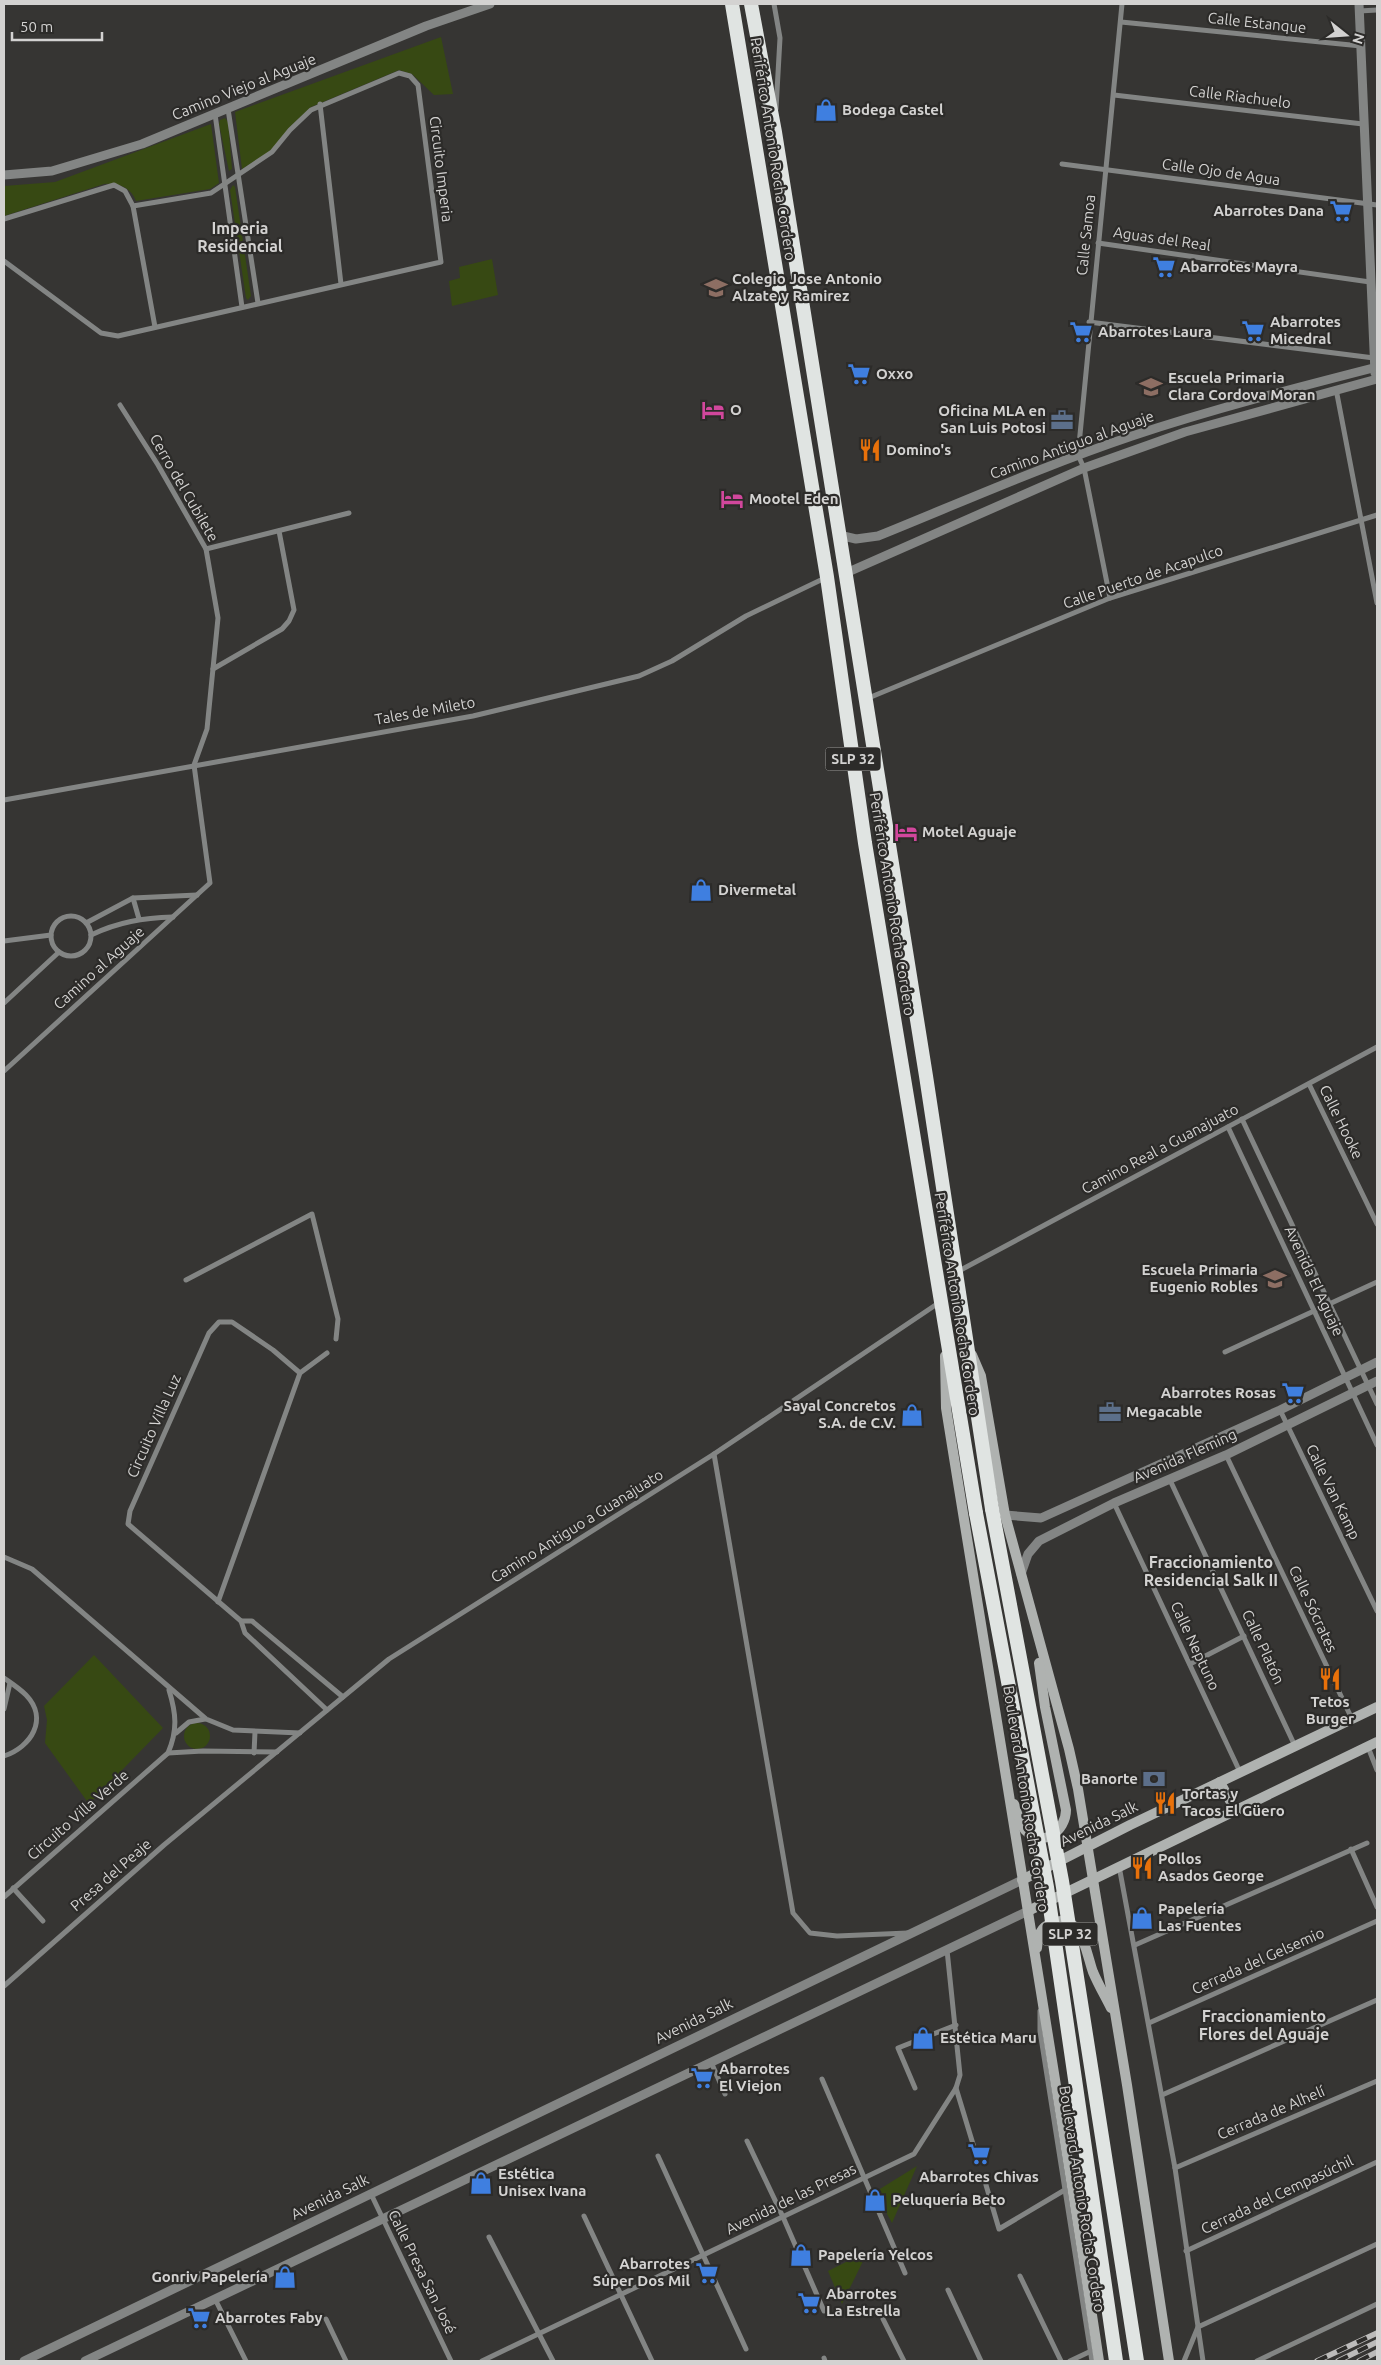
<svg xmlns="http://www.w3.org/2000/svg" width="1381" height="2365" viewBox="0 0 1381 2365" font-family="Ubuntu,sans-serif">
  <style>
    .green { fill: #374913 }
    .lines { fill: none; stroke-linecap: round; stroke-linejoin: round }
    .minor { stroke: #838584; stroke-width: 5 }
    .tertiary { stroke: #838584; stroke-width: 9 }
    .secondary { stroke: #afb2b0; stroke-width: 10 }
    .trunk { stroke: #e0e4e2; stroke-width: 14 }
    .rail-casing { stroke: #bcbbba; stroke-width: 5.5 }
    .rail { stroke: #2c2b29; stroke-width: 4; stroke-dasharray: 11; stroke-linecap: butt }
    .trunk-bridge { stroke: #e0e4e2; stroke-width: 14 }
    .labels { text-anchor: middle; stroke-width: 4.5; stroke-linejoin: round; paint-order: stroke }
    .shield { fill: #2c2b29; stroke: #a1a09f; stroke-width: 1 }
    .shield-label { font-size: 14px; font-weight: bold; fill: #d3d2d1 }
    .street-label { font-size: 15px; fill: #d3d2d1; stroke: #2c2b29 }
    .poi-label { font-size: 15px; font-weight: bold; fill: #d3d2d1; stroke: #2c2b29; text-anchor: start }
    .neighbourhood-label { font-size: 16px; font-weight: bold; fill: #d3d2d1; stroke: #2c2b29 }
  </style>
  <rect width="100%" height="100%" fill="#363533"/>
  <g class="green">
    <path d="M441 37 453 94 434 95 412 74 399 70 311 107 289 128 271 151 242 169 235 112Z"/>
    <path d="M225 118 228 122 232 169 229 171 219 124 220 120Z"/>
    <path d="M211 124 219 183 210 189 136 201C131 187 118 183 104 184L4 216V186L55 182Z"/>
    <path d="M233 185 235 187 251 296 248 300 246 298 230 190Z"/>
    <path d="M492 259 498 295 452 306 449 281 460 278 459 267Z"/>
    <path d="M94 1655 163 1728 89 1804 45 1743 47 1720 44 1706Z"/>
    <circle cx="197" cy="1736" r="13"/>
    <path d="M917 2166 892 2223 875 2192Z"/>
    <path d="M868 2251 842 2304 828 2271Z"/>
  </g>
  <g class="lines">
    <g class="minor">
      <path d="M774 4 780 38 776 109"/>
      <path d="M1359 11 1377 10"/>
      <path d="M1121 22 1361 46"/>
      <path d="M1114 95 1363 124"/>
      <path d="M320 104 341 284"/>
      <path d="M228 109 258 303"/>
      <path d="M215 114 242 307"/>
      <path d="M1062 164 1377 205"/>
      <path d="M133 206 155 327"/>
      <path d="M4 219 114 185 125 191 133 206 211 193 272 152 290 130 311 110 399 73 410 76 418 85 441 262 118 336 101 333 4 261"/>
      <path d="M1098 243 1370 282"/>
      <path d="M1089 322 1374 358"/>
      <path d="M1336 389 1377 603"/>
      <path d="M206 549 349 513"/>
      <path d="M1110 598 1084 468 1078 455 1122 4"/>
      <path d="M213 669 282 629 289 621 294 610 279 531"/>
      <path d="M866 699 1110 598 1377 515"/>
      <path d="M4 800 473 716 639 676 672 661 746 616 825 578"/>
      <path d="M133 898 139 919"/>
      <circle cx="71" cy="936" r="20"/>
      <path d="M86 923 133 898 197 895"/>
      <path d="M91 935C118 922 143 918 173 917"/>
      <path d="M4 941 51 935"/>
      <path d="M4 1003 59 952"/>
      <path d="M4 1071 210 883 194 765 207 729 218 618 206 549 158 465 120 405"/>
      <path d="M1309 1084 1377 1224"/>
      <path d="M1242 1119 1377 1404"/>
      <path d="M1228 1127 1377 1445"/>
      <path d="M957 1272 1377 1047"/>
      <path d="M186 1280 312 1214 338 1319 336 1339"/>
      <path d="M1225 1352 1377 1282"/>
      <path d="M300 1373 273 1350 232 1322H219L209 1333 130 1511 128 1524 241 1621 245 1633 327 1710"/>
      <path d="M1280 1410 1377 1611"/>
      <path d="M714 1454 793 1913 810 1933 837 1936 908 1933"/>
      <path d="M1226 1455 1352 1719"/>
      <path d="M1169 1478 1295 1746"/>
      <path d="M1114 1503 1240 1772"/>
      <path d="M4 1557 32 1569 206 1719 233 1730 300 1733"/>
      <path d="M218 1602 300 1373 327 1353"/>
      <path d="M241 1621H252L343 1697"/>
      <path d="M1190 1664 1244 1636"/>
      <path d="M4 1678C11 1683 19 1688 26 1695 49 1719 31 1747 4 1756"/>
      <path d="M4 1709 10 1683"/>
      <path d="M176 1733 189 1722 205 1719"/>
      <path d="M1368 1747 1377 1770"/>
      <path d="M168 1753 203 1751 277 1752"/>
      <path d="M254 1753 255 1732"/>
      <path d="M1351 1849 1377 1907"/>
      <path d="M1119 1866 1175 2168 1203 2361"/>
      <path d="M13 1888 43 1921"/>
      <path d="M4 1897 168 1753C178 1730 176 1713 169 1690"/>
      <path d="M1135 1945 1367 1843"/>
      <path d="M4 1986 164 1845 389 1659 714 1454 940 1302"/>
      <path d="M1040 2011V2031L1092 2361"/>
      <path d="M1149 2023 1377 1921"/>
      <path d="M711 2062 725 2094"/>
      <path d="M822 2079 905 2273"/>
      <path d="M915 2088 898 2048 956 2025"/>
      <path d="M956 2088 976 2154"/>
      <path d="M1162 2095 1377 2000"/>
      <path d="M747 2141 783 2217 824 2311"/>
      <path d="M658 2156 746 2349"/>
      <path d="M1175 2168 1377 2081"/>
      <path d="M986 2185 999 2229 1063 2191"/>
      <path d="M371 2194 451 2361"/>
      <path d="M584 2216 652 2361"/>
      <path d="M489 2237 553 2361"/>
      <path d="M1186 2251 1377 2162"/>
      <path d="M1020 2276 1061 2361"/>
      <path d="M948 2290 981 2361"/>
      <path d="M215 2299 246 2361"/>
      <path d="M326 2319 346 2361"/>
      <path d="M883 2319 904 2361"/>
      <path d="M824 2358 825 2361"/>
      <path d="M482 2361 914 2154 956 2088 960 2075 947 1950"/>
      <path d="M1070 2361 1089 2352"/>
      <path d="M1184 2361 1198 2327 1377 2244"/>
      <path d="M1257 2361 1377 2304"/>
    </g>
    <g class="tertiary">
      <path d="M1359 4 1375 373"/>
      <path d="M4 175 52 171 142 144 426 26 490 4"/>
      <path d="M839 535 856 539 878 536C962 502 1046 465 1132 436 1213 409 1295 388 1377 367"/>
      <path d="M846 573 1084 468 1185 432 1377 379"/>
      <path d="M1005 1515 1041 1518 1280 1410 1377 1362"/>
      <path d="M1021 1574 1028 1554 1039 1541 1114 1503 1226 1455 1377 1381"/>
      <path d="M24 2361 1022 1880"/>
      <path d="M85 2361 1028 1911"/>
    </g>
    <g class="secondary">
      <path d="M972 1355 981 1376 1005 1515 1069 1749 1078 1789 1127 2085 1169 2361"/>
      <path d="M945 1356 946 1408C997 1726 1051 2043 1099 2361"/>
      <path d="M1220 1782 1235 1810"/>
      <path d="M1014 1804C1017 1812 1019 1823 1025 1830 1042 1849 1066 1831 1066 1810L1045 1707 1039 1663"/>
      <path d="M1022 1880 1130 1825 1377 1707"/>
      <path d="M1028 1911 1377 1742"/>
      <path d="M1037 1948C1038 1936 1040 1927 1052 1923 1082 1912 1086 1953 1093 1972 1098 1984 1105 1996 1111 2008"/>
    </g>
    <g class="trunk">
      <path d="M732 4 827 577 865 843 976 1513"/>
      <path d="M751 4 775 132 926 1076 992 1509"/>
    </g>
    <defs>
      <g id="rail">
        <path d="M1317 2361 1377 2333"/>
        <path d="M1338 2361 1377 2342"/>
        <path d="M1359 2361 1377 2352"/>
      </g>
    </defs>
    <use href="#rail" class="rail-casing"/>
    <use href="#rail" class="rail"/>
    <g class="trunk-bridge">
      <path d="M992 1509 1062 1881 1137 2361"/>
      <path d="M976 1513 1047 1887 1116 2361"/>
    </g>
  </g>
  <defs>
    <symbol id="shop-bare" viewBox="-9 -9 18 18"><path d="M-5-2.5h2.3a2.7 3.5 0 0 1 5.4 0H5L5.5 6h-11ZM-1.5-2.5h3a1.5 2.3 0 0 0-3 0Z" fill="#3f7fe0" stroke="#2c2b29" stroke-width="2.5" paint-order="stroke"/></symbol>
    <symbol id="supermarket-bare" viewBox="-9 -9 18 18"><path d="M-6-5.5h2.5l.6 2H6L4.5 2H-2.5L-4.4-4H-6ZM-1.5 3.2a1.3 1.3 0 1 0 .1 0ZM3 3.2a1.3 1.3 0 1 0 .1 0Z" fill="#3f7fe0" stroke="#2c2b29" stroke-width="2.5" paint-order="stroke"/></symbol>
    <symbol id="school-bare" viewBox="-9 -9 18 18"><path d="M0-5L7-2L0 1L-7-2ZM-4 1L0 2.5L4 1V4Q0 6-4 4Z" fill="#8d6e63" stroke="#2c2b29" stroke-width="2.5" paint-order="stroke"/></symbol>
    <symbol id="hotel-bare" viewBox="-9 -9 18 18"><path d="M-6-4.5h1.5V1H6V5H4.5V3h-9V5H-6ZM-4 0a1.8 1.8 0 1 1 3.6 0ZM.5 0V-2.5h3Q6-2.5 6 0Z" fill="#d1479c" stroke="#2c2b29" stroke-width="2.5" paint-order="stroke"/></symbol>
    <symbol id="office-bare" viewBox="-9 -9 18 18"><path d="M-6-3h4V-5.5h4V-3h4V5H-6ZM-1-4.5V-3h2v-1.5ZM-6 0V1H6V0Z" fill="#5c6f8a" stroke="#2c2b29" stroke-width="2.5" paint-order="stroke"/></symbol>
    <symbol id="restaurant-bare" viewBox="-9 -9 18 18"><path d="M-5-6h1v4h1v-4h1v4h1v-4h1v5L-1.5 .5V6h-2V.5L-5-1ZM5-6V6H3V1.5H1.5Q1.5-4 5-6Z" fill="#e8710a" stroke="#2c2b29" stroke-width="2.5" paint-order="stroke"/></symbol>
    <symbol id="bank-bare" viewBox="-9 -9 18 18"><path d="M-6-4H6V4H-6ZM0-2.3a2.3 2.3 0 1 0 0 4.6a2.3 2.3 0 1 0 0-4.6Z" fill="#5c6f8a" stroke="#2c2b29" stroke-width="2.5" paint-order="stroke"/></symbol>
  </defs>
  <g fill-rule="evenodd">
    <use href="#shop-bare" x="810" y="94" width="32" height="32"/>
    <use href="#supermarket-bare" x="1325" y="195" width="32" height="32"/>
    <use href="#supermarket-bare" x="1148" y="251" width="32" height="32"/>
    <use href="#school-bare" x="700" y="272" width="32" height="32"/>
    <use href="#supermarket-bare" x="1237" y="315" width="32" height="32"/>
    <use href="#supermarket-bare" x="1065" y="316" width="32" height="32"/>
    <use href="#supermarket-bare" x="843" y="358" width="32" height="32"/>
    <use href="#school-bare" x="1135" y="371" width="32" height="32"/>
    <use href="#hotel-bare" x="697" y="394" width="32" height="32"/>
    <use href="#office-bare" x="1046" y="404" width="32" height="32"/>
    <use href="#restaurant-bare" x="854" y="434" width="32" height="32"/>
    <use href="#hotel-bare" x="716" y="483" width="32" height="32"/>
    <use href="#hotel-bare" x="890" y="816" width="32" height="32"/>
    <use href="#shop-bare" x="685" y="874" width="32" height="32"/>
    <use href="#school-bare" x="1259" y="1263" width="32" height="32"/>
    <use href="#supermarket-bare" x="1277" y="1377" width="32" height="32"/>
    <use href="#office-bare" x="1094" y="1396" width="32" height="32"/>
    <use href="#shop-bare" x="896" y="1399" width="32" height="32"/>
    <use href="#restaurant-bare" x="1314" y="1663" width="32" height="32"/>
    <use href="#bank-bare" x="1138" y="1763" width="32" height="32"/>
    <use href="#restaurant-bare" x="1149" y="1787" width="32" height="32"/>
    <use href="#restaurant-bare" x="1126" y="1852" width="32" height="32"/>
    <use href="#shop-bare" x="1126" y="1902" width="32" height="32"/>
    <use href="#shop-bare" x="907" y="2022" width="32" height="32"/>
    <use href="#supermarket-bare" x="686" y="2062" width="32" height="32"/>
    <use href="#supermarket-bare" x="963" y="2138" width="32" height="32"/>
    <use href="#shop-bare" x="465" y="2167" width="32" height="32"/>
    <use href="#shop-bare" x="859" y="2184" width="32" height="32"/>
    <use href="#shop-bare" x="785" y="2239" width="32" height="32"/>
    <use href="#supermarket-bare" x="691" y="2257" width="32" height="32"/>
    <use href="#shop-bare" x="269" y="2261" width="32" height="32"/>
    <use href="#supermarket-bare" x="793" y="2287" width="32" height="32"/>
    <use href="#supermarket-bare" x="183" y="2302" width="32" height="32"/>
  </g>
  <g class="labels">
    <g class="shield">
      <rect x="825.5" y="747.5" width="55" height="23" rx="4"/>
      <rect x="1042.5" y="1922.5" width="55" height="23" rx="4"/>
    </g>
    <g class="shield-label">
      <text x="853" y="764">SLP 32</text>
      <text x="1070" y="1939">SLP 32</text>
    </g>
    <g class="street-label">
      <text transform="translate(1257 23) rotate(6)" y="5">Calle Estanque</text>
      <text transform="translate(244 87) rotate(-22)" y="5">Camino Viejo al Aguaje</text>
      <text transform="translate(1240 97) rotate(7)" y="5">Calle Riachuelo</text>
      <text transform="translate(773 149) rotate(81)" y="5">Periférico Antonio Rocha Cordero</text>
      <text transform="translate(441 169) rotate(83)" y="5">Circuito Imperia</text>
      <text transform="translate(1221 172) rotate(8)" y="5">Calle Ojo de Agua</text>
      <text transform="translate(1086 235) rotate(-84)" y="5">Calle Samoa</text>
      <text transform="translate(1162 239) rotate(8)" y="5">Aguas del Real</text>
      <text transform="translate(1072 445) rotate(-20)" y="5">Camino Antiguo al Aguaje</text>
      <text transform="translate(184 488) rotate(60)" y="5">Cerro del Cubilete</text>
      <text transform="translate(1143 577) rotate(-19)" y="5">Calle Puerto de Acapulco</text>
      <text transform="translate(425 711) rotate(-10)" y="5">Tales de Mileto</text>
      <text transform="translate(892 904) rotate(81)" y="5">Periférico Antonio Rocha Cordero</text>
      <text transform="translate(99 968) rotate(-42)" y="5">Camino al Aguaje</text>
      <text transform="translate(1341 1122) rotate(64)" y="5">Calle Hooke</text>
      <text transform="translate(1160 1149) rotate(-28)" y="5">Camino Real a Guanajuato</text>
      <text transform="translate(1314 1281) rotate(65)" y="5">Avenida El Aguaje</text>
      <text transform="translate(957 1304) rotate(81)" y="5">Periférico Antonio Rocha Cordero</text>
      <text transform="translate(154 1426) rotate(-66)" y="5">Circuito Villa Luz</text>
      <text transform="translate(1185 1456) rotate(-24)" y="5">Avenida Fleming</text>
      <text transform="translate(1333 1492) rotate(64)" y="5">Calle Van Kamp</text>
      <text transform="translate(577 1526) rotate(-32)" y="5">Camino Antiguo a Guanajuato</text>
      <text transform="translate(1313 1609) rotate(65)" y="5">Calle Sócrates</text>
      <text transform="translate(1195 1646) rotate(65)" y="5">Calle Neptuno</text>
      <text transform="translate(1263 1647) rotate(65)" y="5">Calle Platón</text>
      <text transform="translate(1026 1799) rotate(81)" y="5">Boulevard Antonio Rocha Cordero</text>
      <text transform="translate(78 1815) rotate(-41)" y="5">Circuito Villa Verde</text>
      <text transform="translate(1099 1824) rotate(-26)" y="5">Avenida Salk</text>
      <text transform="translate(111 1875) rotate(-41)" y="5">Presa del Peaje</text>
      <text transform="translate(1258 1961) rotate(-24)" y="5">Cerrada del Gelsemio</text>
      <text transform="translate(694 2021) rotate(-26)" y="5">Avenida Salk</text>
      <text transform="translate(1271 2113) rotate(-23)" y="5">Cerrada de Alhelí</text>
      <text transform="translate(1277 2195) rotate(-25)" y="5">Cerrada del Cempasúchil</text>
      <text transform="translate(330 2197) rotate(-26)" y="5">Avenida Salk</text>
      <text transform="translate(791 2199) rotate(-26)" y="5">Avenida de las Presas</text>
      <text transform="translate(1082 2199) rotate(81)" y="5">Boulevard Antonio Rocha Cordero</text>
      <text transform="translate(422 2272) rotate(64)" y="5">Calle Presa San José</text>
    </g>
    <g class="poi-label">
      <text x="842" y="115">Bodega Castel</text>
      <text x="1324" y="216" text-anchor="end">Abarrotes Dana</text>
      <text x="1180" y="272">Abarrotes Mayra</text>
      <text x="732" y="284">Colegio Jose Antonio<tspan x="732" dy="17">Alzate y Ramirez</tspan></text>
      <text x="1270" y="327">Abarrotes<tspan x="1270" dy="17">Micedral</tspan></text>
      <text x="1098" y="337">Abarrotes Laura</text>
      <text x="876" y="379">Oxxo</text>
      <text x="1168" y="383">Escuela Primaria<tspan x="1168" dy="17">Clara Cordova Moran</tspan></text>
      <text x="730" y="415">O</text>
      <text x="1046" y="416" text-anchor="end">Oficina MLA en<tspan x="1046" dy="17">San Luis Potosi</tspan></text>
      <text x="886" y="455">Domino's</text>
      <text x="749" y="504">Mootel Eden</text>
      <text x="922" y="837">Motel Aguaje</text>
      <text x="718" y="895">Divermetal</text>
      <text x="1258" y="1275" text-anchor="end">Escuela Primaria<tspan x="1258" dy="17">Eugenio Robles</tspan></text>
      <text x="1276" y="1398" text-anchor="end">Abarrotes Rosas</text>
      <text x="896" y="1411" text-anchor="end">Sayal Concretos<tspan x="896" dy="17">S.A. de C.V.</tspan></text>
      <text x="1126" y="1417">Megacable</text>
      <text x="1330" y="1707" text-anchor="middle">Tetos<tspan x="1330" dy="17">Burger</tspan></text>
      <text x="1138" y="1784" text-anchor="end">Banorte</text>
      <text x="1182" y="1799">Tortas y<tspan x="1182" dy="17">Tacos El Güero</tspan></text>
      <text x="1158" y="1864">Pollos<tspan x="1158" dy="17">Asados George</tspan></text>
      <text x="1158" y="1914">Papelería<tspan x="1158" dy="17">Las Fuentes</tspan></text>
      <text x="940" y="2043">Estética Maru</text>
      <text x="719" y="2074">Abarrotes<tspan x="719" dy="17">El Viejon</tspan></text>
      <text x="498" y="2179">Estética<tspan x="498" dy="17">Unisex Ivana</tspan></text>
      <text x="979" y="2182" text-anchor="middle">Abarrotes Chivas</text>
      <text x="892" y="2205">Peluquería Beto</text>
      <text x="818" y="2260">Papelería Yelcos</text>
      <text x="690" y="2269" text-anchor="end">Abarrotes<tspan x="690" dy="17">Súper Dos Mil</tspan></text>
      <text x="268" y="2282" text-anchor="end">Gonriv Papelería</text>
      <text x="826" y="2299">Abarrotes<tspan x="826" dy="17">La Estrella</tspan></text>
      <text x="215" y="2323">Abarrotes Faby</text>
    </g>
    <g class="neighbourhood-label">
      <text x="240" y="234">Imperia<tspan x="240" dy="18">Residencial</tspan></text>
      <text x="1211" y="1568">Fraccionamiento<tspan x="1211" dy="18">Residencial Salk II</tspan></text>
      <text x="1264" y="2022">Fraccionamiento<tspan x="1264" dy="18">Flores del Aguaje</tspan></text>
    </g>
  </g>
  <rect width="1381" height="2365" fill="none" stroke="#d3d2d1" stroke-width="10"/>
  <g transform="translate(1346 35) rotate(107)" stroke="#2c2b29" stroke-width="4" paint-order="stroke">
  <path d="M0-4L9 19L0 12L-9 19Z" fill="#d3d2d1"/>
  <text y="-8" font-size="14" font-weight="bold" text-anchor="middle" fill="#d3d2d1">N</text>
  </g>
  <path d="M12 32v8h90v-8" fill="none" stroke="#d3d2d1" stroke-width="2.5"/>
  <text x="20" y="32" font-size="15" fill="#d3d2d1" stroke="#2c2b29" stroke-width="4" paint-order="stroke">50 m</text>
</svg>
